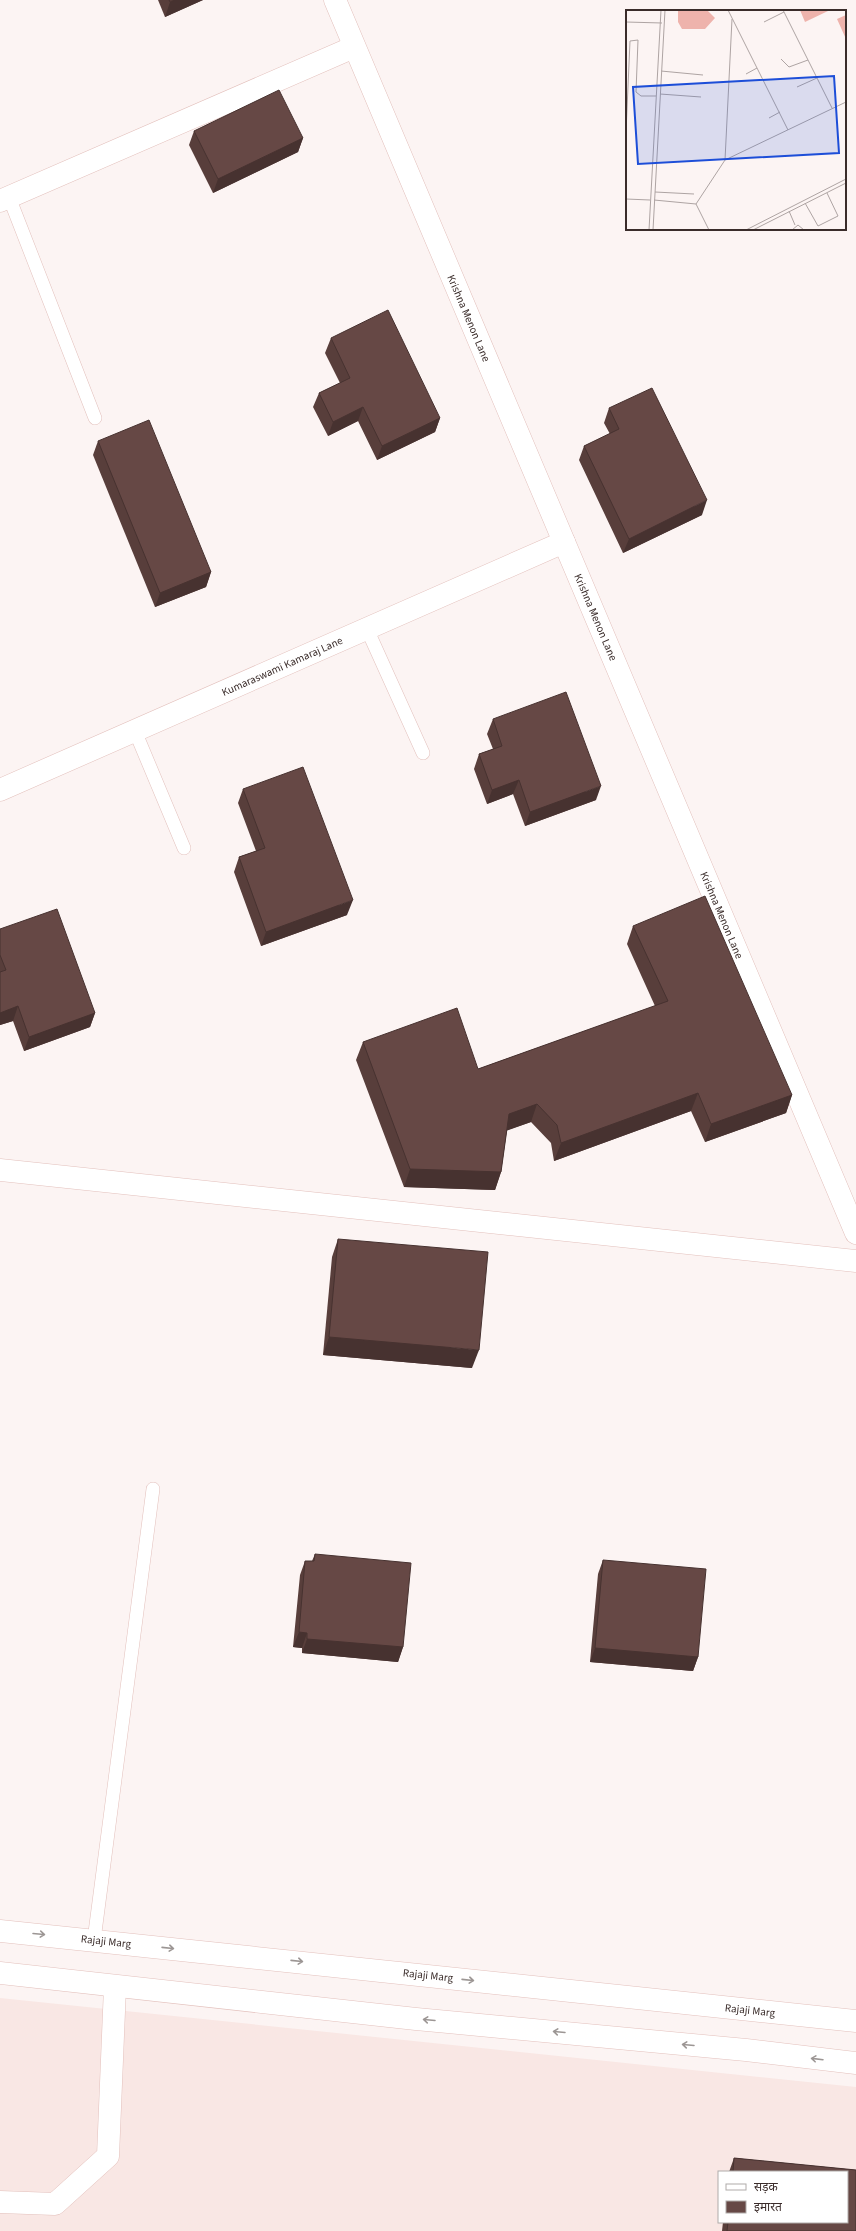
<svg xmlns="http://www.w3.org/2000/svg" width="856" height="2231" viewBox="0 0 856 2231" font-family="'Source Sans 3','Noto Sans Devanagari',sans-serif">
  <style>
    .built { fill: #f9e7e4; fill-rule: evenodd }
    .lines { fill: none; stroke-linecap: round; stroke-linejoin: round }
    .lane-casing { stroke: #e3c0bc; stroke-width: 14 }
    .street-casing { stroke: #e3c0bc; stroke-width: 23 }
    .secondary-casing { stroke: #e3c0bc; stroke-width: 23 }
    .lane { stroke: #fff; stroke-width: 13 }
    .street { stroke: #fff; stroke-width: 22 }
    .secondary { stroke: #fff; stroke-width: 22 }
    .wall { fill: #583e3b }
    .shaded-wall { fill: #473230 }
    .building { fill: #664845; stroke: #473230 }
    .oneway { stroke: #9c9694 }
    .labels { text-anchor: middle; stroke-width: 4; stroke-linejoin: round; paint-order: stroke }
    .street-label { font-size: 11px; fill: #3a2c2a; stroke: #fff }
    .inset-road { fill: none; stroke: #aea4a3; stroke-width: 1 }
    .view { fill: #1d4ed8; fill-opacity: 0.15; stroke: #1d4ed8; stroke-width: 2 }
    .inset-edge { fill: none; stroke: #3a2c2a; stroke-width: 2 }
  </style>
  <rect width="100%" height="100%" fill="#fcf4f3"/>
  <path class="built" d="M0 1998 856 2087V2231H0ZM719 2172H847V2222H719Z"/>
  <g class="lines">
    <defs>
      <g id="lane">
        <path d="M9 197 95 418"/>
        <path d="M367 629 423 753"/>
        <path d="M135 731 184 848"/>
        <path d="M94 1940 153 1489"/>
      </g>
      <g id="street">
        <path d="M335 0 856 1233"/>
        <path d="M0 201 354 47"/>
        <path d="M0 790 564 542"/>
        <path d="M0 1170 856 1261"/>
        <path d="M0 2202 55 2204 108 2156 115 1987"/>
      </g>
      <g id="secondary">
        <path d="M0 1931 856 2021"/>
        <path d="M0 1973 416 2019 746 2050 856 2063"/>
      </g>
    </defs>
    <use href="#lane" class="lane-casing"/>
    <use href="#street" class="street-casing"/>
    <use href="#secondary" class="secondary-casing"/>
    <use href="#lane" class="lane"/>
    <use href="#street" class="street"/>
    <use href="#secondary" class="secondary"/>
  </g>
  <g class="wall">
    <path d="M158 0H203L165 17Z"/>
    <path d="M194 131 303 138 298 152 213 193 189 145Z"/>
    <path d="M331 338 440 418 435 432 377 460 358 421 328 436 313 407 319 393 340 383 325 353Z"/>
    <path d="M609 408 702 515 623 553 579 460 584 446 610 434 604 423Z"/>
    <path d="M98 441 211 572 206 587 155 607 93 455Z"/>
    <path d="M493 719 596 800 525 826 513 794 487 804 474 769 479 754 493 749 487 734Z"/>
    <path d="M243 789 347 915 261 946 234 872 239 857 256 851 238 803Z"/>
    <path d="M633 926 792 1095 786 1113 705 1142 691 1111 554 1161 551 1143 531 1122 507 1130 501 1172 495 1190 404 1187 356 1060 363 1042 478 1069 655 1006 627 944Z"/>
    <path d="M0 929 95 1013 90 1027 24 1051 13 1021 0 1025Z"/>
    <path d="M338 1239 472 1368 323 1355 332 1257Z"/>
    <path d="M315 1554 403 1647 398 1662 302 1653V1648L293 1647 300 1575 305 1561H312Z"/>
    <path d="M603 1560 698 1657 693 1671 590 1662 598 1574Z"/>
    <path d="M734 2158 856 2170V2231H722L723 2222H847V2172H729Z"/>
  </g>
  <g class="shaded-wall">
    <path d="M175 0H203L165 17 170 2Z"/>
    <path d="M303 138 298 152 213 193 218 179Z"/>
    <path d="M363 407 358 421 328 436 333 422Z"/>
    <path d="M440 418 435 432 377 460 382 446Z"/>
    <path d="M707 500 702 515 623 553 629 539Z"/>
    <path d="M211 572 206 587 155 607 160 593Z"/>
    <path d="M519 780 513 794 487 804 492 790Z"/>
    <path d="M601 786 596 800 525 826 530 812Z"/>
    <path d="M353 900 347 915 261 946 266 932Z"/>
    <path d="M18 1006 13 1021 0 1025V1013Z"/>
    <path d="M95 1013 90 1027 24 1051 29 1037Z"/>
    <path d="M698 1093 691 1111 554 1161 561 1143Z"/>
    <path d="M792 1095 786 1113 705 1142 711 1124Z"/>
    <path d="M537 1104 531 1122 503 1132 509 1114Z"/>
    <path d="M410 1169 501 1172 495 1190 404 1187Z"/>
    <path d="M329 1337 479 1350 472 1368 323 1355Z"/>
    <path d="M299 1632 307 1633 302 1648 293 1647Z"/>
    <path d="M307 1639 403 1647 398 1662 302 1653Z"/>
    <path d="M595 1648 698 1657 693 1671 590 1662Z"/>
  </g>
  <g class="building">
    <path d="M169 0H175L170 2Z"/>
    <path d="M279 90 303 138 218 179 194 131Z"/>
    <path d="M388 310 440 418 382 446 363 407 333 422 319 393 350 378 331 338Z"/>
    <path d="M652 388 707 500 629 539 584 446 619 429 609 408Z"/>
    <path d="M149 420 211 572 160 593 98 441Z"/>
    <path d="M566 692 601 786 530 812 519 780 492 790 479 754 502 746 493 719Z"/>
    <path d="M303 767 353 900 266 932 239 857 265 848 243 789Z"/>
    <path d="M705 896 792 1095 711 1124 698 1093 561 1143 557 1125 537 1104 509 1114 501 1172 410 1169 363 1042 457 1008 478 1069 668 1001 633 926Z"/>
    <path d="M57 909 95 1013 29 1037 18 1006 0 1013V972L6 970 0 955V929Z"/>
    <path d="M338 1239 488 1252 479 1350 329 1337Z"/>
    <path d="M315 1554 411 1563 403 1647 307 1639V1633L299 1632 305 1561H314Z"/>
    <path d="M603 1560 706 1569 698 1657 595 1648Z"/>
    <path d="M734 2158 856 2170V2231H727L728 2222H847V2172H733Z"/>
  </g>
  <defs><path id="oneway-shaft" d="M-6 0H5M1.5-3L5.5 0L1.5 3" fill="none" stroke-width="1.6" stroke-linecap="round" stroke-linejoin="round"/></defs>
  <g class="oneway">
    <use href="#oneway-shaft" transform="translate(39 1934) rotate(5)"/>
    <use href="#oneway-shaft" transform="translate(168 1948) rotate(6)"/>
    <use href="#oneway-shaft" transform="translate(297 1961) rotate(6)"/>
    <use href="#oneway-shaft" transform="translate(468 1980) rotate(6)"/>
    <use href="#oneway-shaft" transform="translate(429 2020) rotate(-175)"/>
    <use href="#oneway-shaft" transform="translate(559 2032) rotate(-175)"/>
    <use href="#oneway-shaft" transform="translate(688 2045) rotate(-175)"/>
    <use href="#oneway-shaft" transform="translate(817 2059) rotate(-173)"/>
  </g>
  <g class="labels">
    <g class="street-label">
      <text transform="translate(469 318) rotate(67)" y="4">Krishna Menon Lane</text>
      <text transform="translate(596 617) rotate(67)" y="4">Krishna Menon Lane</text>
      <text transform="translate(282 666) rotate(-24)" y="4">Kumaraswami Kamaraj Lane</text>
      <text transform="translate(722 915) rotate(67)" y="4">Krishna Menon Lane</text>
      <text transform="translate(106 1941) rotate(6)" y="4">Rajaji Marg</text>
      <text transform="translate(428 1975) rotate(6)" y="4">Rajaji Marg</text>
      <text transform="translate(750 2010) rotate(6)" y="4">Rajaji Marg</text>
    </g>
  </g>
  <g transform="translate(626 10)">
    <rect width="220" height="220" fill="#fcf4f3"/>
    <path d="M52 0H81L89 8 79 19H56L52 12ZM174 0H202V1L179 12ZM220 5V29L211 9Z" fill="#eeb3ac"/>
    <path class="inset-road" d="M102 0 162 120M157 0 206 98M0 12 36 13M138 12 158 2M155 49 163 57 182 50M35 61 77 65M120 64 131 58M171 77 191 68M34 84 75 87M143 108 154 102M0 122 4 31 12 30 10 82 15 86H30M99 150 106 9M29 182 68 184M0 189 24 190M28 190 70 194M179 193 192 216 212 206 201 183M163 201 169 215M23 220 35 0M27 220 39 0M83 220 70 194 99 150 220 92M120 220 220 169M127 220 220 173M166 220 172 215 178 220"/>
    <path class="view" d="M208 66 213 143 12 154 7 77Z"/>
    <rect width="220" height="220" class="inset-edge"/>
  </g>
  <rect x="718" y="2171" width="130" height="52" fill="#ffffff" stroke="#b0abaa"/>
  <rect x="726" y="2184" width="20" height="6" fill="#ffffff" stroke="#b0abaa"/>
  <text x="754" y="2191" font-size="12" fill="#3a2c2a">सड़क</text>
  <rect x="726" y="2201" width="20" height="12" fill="#664845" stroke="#b0abaa"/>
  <text x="754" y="2211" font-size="12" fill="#3a2c2a">इमारत</text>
</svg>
